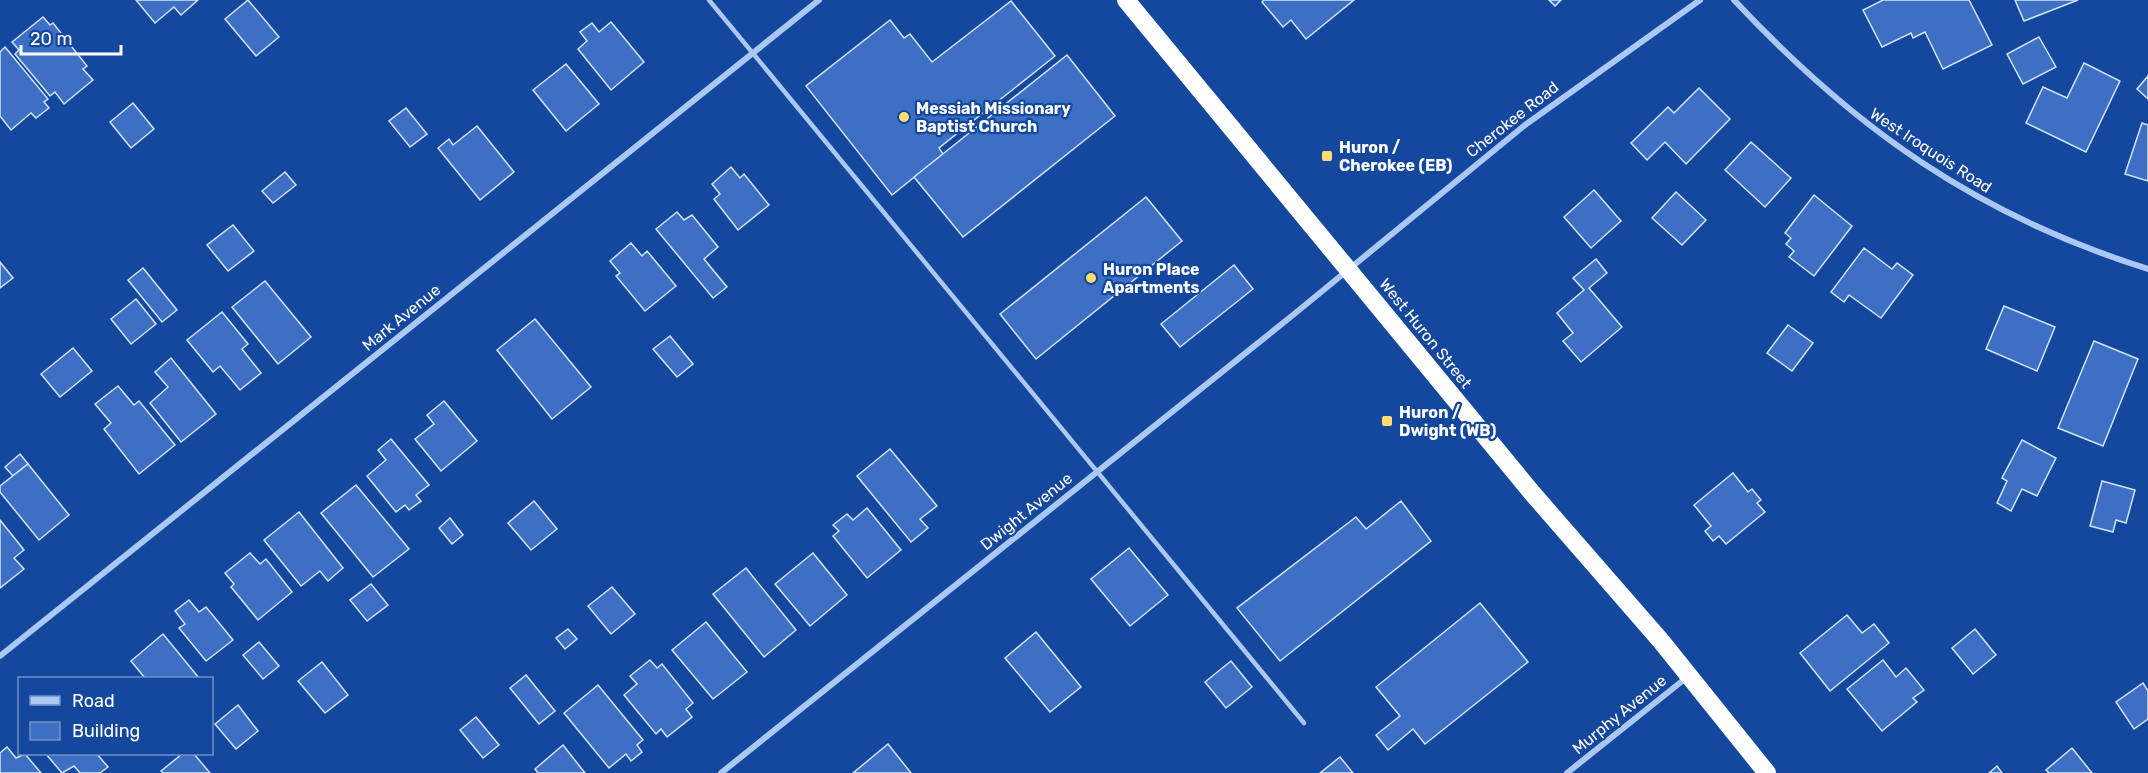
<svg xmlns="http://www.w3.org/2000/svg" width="2148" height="773" viewBox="0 0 2148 773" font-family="Rubik,sans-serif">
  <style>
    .building { fill: #3d70c4; stroke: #d4e4fd; stroke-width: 1.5 }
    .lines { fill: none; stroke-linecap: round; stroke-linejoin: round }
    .lane { stroke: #abc7f4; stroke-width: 4.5 }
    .street { stroke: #abc7f4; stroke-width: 6 }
    .highway { stroke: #fff; stroke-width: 18 }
    .poi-dot { fill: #ffde6e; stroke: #14479e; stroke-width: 2 }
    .labels { text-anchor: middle; stroke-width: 4.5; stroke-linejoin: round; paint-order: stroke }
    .poi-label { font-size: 16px; font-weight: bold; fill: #fff; stroke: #14479e; text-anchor: start }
    .street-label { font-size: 16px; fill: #fff; stroke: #14479e }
  </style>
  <rect width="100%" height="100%" fill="#14479e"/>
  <g class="building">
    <path d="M136 0H198L181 15 174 7 155 23Z"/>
    <path d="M248 0 279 37 256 56 225 19Z"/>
    <path d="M1264 0H1354L1306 39 1291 20 1283 27 1262 2Z"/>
    <path d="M1549 0H1561L1555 6Z"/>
    <path d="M1883 0H1969L1992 45 1943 69 1925 32 1913 38 1911 33 1882 47 1863 10Z"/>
    <path d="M2015 0H2078L2024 21Z"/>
    <path d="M1011 1 1055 56 939 148 943 154 892 195 806 86 890 20 904 38 910 34 932 62Z"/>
    <path d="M43 17 50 25 53 23 87 66 83 69 93 80 64 104 55 92 50 96 15 54 19 50 12 42Z"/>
    <path d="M611 22 644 62 611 90 578 49 587 41 580 32 592 23 599 32Z"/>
    <path d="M2039 37 2056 67 2023 84 2007 54Z"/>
    <path d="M5 47 48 99 44 102 49 108 36 118 31 113 11 130 0 116V52Z"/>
    <path d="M1067 55 1115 116 963 237 914 177Z"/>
    <path d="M2084 63 2120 81 2086 152 2026 123 2043 87 2067 98Z"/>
    <path d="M566 64 599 104 566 131 533 90Z"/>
    <path d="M2148 76V99L2137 89Z"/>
    <path d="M1699 88 1730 119 1686 164 1665 142 1647 160 1631 143 1668 107 1674 113Z"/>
    <path d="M133 103 154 129 131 148 110 122Z"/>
    <path d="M406 108 427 134 410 147 389 121Z"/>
    <path d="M2142 123 2148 125V181L2125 174Z"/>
    <path d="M477 126 514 172 480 200 438 148 449 139 453 145Z"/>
    <path d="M1751 142 1791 178 1765 207 1725 170Z"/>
    <path d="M731 167 740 178 744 174 769 205 738 230 714 199 720 194 712 184Z"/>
    <path d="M285 172 296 185 273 203 262 191Z"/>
    <path d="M1594 190 1621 221 1591 248 1564 217Z"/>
    <path d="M1676 192 1706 220 1682 245 1652 218Z"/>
    <path d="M1814 195 1852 226 1814 276 1789 257 1794 251 1786 244 1791 238 1785 233Z"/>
    <path d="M1146 197 1182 241 1036 359 1000 314Z"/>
    <path d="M677 212 684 220 692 215 718 247 704 259 727 287 713 298 656 229Z"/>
    <path d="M233 225 254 251 228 271 207 245Z"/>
    <path d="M631 243 642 256 647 251 676 286 645 311 616 276 620 273 610 261Z"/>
    <path d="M1864 248 1892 269 1897 263 1913 275 1881 318 1849 295 1844 302 1831 292Z"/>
    <path d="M1596 259 1607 273 1589 288 1622 327 1581 362 1563 341 1573 333 1557 313 1584 290 1573 278Z"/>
    <path d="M0 262 13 278 0 288Z"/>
    <path d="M1234 265 1253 289 1180 347 1161 324Z"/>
    <path d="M143 268 177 310 162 322 128 280Z"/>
    <path d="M265 281 311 337 278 364 232 307Z"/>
    <path d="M136 299 156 324 131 344 111 319Z"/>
    <path d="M2004 306 2055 327 2037 371 1986 349Z"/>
    <path d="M222 312 248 344 242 349 261 373 240 390 220 366 213 372 187 340Z"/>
    <path d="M535 319 591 387 552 419 497 350Z"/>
    <path d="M1788 325 1813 343 1792 371 1767 353Z"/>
    <path d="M670 336 693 364 677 377 653 349Z"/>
    <path d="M2094 341 2138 359 2103 446 2058 428Z"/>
    <path d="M73 348 92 371 60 397 41 374Z"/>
    <path d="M171 358 216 414 181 442 150 403 168 387 155 372Z"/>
    <path d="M118 386 134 405 139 401 175 445 139 474 104 429 111 423 95 404Z"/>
    <path d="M444 401 477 441 441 471 415 439 434 424 427 415Z"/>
    <path d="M391 439 429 485 416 495 421 501 409 510 405 505 396 512 367 476 386 460 378 450Z"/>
    <path d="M2022 440 2056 458 2037 496 2022 489 2011 511 1997 503 2007 481 2002 478Z"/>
    <path d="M890 449 937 506 920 519 928 528 911 542 857 476Z"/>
    <path d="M20 454 28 464 13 476 5 467Z"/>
    <path d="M28 464 69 515 39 540 0 492V486Z"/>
    <path d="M1733 473 1748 492 1752 489 1761 500 1757 503 1765 512 1726 544 1719 536 1713 541 1705 531 1711 526 1694 505Z"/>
    <path d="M2102 481 2135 490 2126 523 2116 520 2113 532 2090 526Z"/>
    <path d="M356 485 409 549 373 577 321 513Z"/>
    <path d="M534 501 557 529 531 550 508 523Z"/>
    <path d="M1401 501 1431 541 1280 661 1237 608 1356 517 1366 529Z"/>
    <path d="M867 508 901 550 867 578 833 536 839 531 833 525 847 514 853 520Z"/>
    <path d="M299 512 343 568 328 581 320 571 301 586 264 540Z"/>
    <path d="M450 518 463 535 452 544 439 528Z"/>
    <path d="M0 520 24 550 14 558 24 569 0 588Z"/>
    <path d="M1129 548 1168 595 1130 626 1091 579Z"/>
    <path d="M250 553 260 564 266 559 292 592 258 620 231 587 234 584 225 573Z"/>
    <path d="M813 553 847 595 810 626 775 584Z"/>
    <path d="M746 568 796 630 764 657 713 594Z"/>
    <path d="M371 584 388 605 367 621 350 600Z"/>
    <path d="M612 587 635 614 611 634 588 606Z"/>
    <path d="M189 600 199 612 206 607 233 640 206 661 179 628 185 624 175 611Z"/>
    <path d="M1480 603 1528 662 1425 744 1413 729 1388 750 1376 735 1400 716 1376 687Z"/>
    <path d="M1847 615 1862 633 1874 624 1889 643 1830 691 1800 653Z"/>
    <path d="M706 622 747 672 713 699 672 650Z"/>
    <path d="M568 629 577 639 565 649 556 638Z"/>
    <path d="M1975 629 1996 655 1973 674 1952 648Z"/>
    <path d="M1036 632 1081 687 1050 712 1005 658Z"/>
    <path d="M163 634 199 678H145L131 661Z"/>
    <path d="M259 642 279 666 263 679 243 655Z"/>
    <path d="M650 660 657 668 662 664 693 703 686 709 692 717 667 737 661 729 656 734 624 695 637 684 630 676Z"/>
    <path d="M1883 660 1896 677 1906 668 1924 690 1913 698 1917 702 1882 731 1847 689Z"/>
    <path d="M1231 661 1252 687 1226 708 1205 682Z"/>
    <path d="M322 662 348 695 325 713 298 681Z"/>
    <path d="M526 675 555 711 539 724 510 688Z"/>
    <path d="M2143 683 2148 691V719L2134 729 2116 702Z"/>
    <path d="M598 685 643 740 637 745 642 752 631 761 626 754 609 768 564 713Z"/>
    <path d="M238 705 258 731 236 749 215 724Z"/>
    <path d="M476 717 499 745 483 758 460 730Z"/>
    <path d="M888 744 911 773H853Z"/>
    <path d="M563 745 585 773H538L535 769Z"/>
    <path d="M7 747 16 758 25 754 41 773H0V753Z"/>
    <path d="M2072 748 2092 773H2049L2046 770Z"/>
    <path d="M46 754H97L108 767 100 773H80L74 766 62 773Z"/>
    <path d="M182 754H194L210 773H163L161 771Z"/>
    <path d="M1340 757 1353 773H1320Z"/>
    <path d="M1997 766 2002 773H1989Z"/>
  </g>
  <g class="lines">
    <path class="lane" d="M709 0 1304 723"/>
    <g class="street">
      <path d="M1734 0C1856 130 1977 215 2148 269"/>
      <path d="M0 656 819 0"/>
      <path d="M721 773 1293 315 1525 125 1700 0"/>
      <path d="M1567 773 1686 678"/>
    </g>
    <path class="highway" d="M1126 0 1533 494 1661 641 1767 773"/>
  </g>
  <g class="poi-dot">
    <circle cx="904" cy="117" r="6"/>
    <rect x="1321" y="150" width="12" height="12" rx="3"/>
    <circle cx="1091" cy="278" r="6"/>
    <rect x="1381" y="415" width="12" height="12" rx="3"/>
  </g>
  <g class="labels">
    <g class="poi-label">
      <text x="916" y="114">Messiah Missionary<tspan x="916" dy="18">Baptist Church</tspan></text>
      <text x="1339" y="153">Huron /<tspan x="1339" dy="18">Cherokee (EB)</tspan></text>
      <text x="1103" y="275">Huron Place<tspan x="1103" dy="18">Apartments</tspan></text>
      <text x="1399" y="418">Huron /<tspan x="1399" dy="18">Dwight (WB)</tspan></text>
    </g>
    <g class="street-label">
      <text transform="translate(1512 119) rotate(-38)" y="6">Cherokee Road</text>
      <text transform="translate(1931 150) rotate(33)" y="6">West Iroquois Road</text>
      <text transform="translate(401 317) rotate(-39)" y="6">Mark Avenue</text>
      <text transform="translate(1426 333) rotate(51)" y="6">West Huron Street</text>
      <text transform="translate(1026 511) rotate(-39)" y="6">Dwight Avenue</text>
      <text transform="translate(1619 714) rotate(-39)" y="6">Murphy Avenue</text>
    </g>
  </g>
  <rect x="18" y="677" width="195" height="78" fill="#14479e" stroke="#7291c5" stroke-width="1.5"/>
  <rect x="30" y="696" width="30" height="9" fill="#abc7f4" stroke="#7291c5" stroke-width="1.5"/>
  <text x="72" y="707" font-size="18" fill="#ffffff">Road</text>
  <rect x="30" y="722" width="30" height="18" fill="#3d70c4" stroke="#7291c5" stroke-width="1.5"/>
  <text x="72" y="737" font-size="18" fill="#ffffff">Building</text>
  <path d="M21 45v9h100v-9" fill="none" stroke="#ffffff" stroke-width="3"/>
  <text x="30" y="45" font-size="18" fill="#ffffff" stroke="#14479e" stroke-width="4.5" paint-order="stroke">20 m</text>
</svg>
